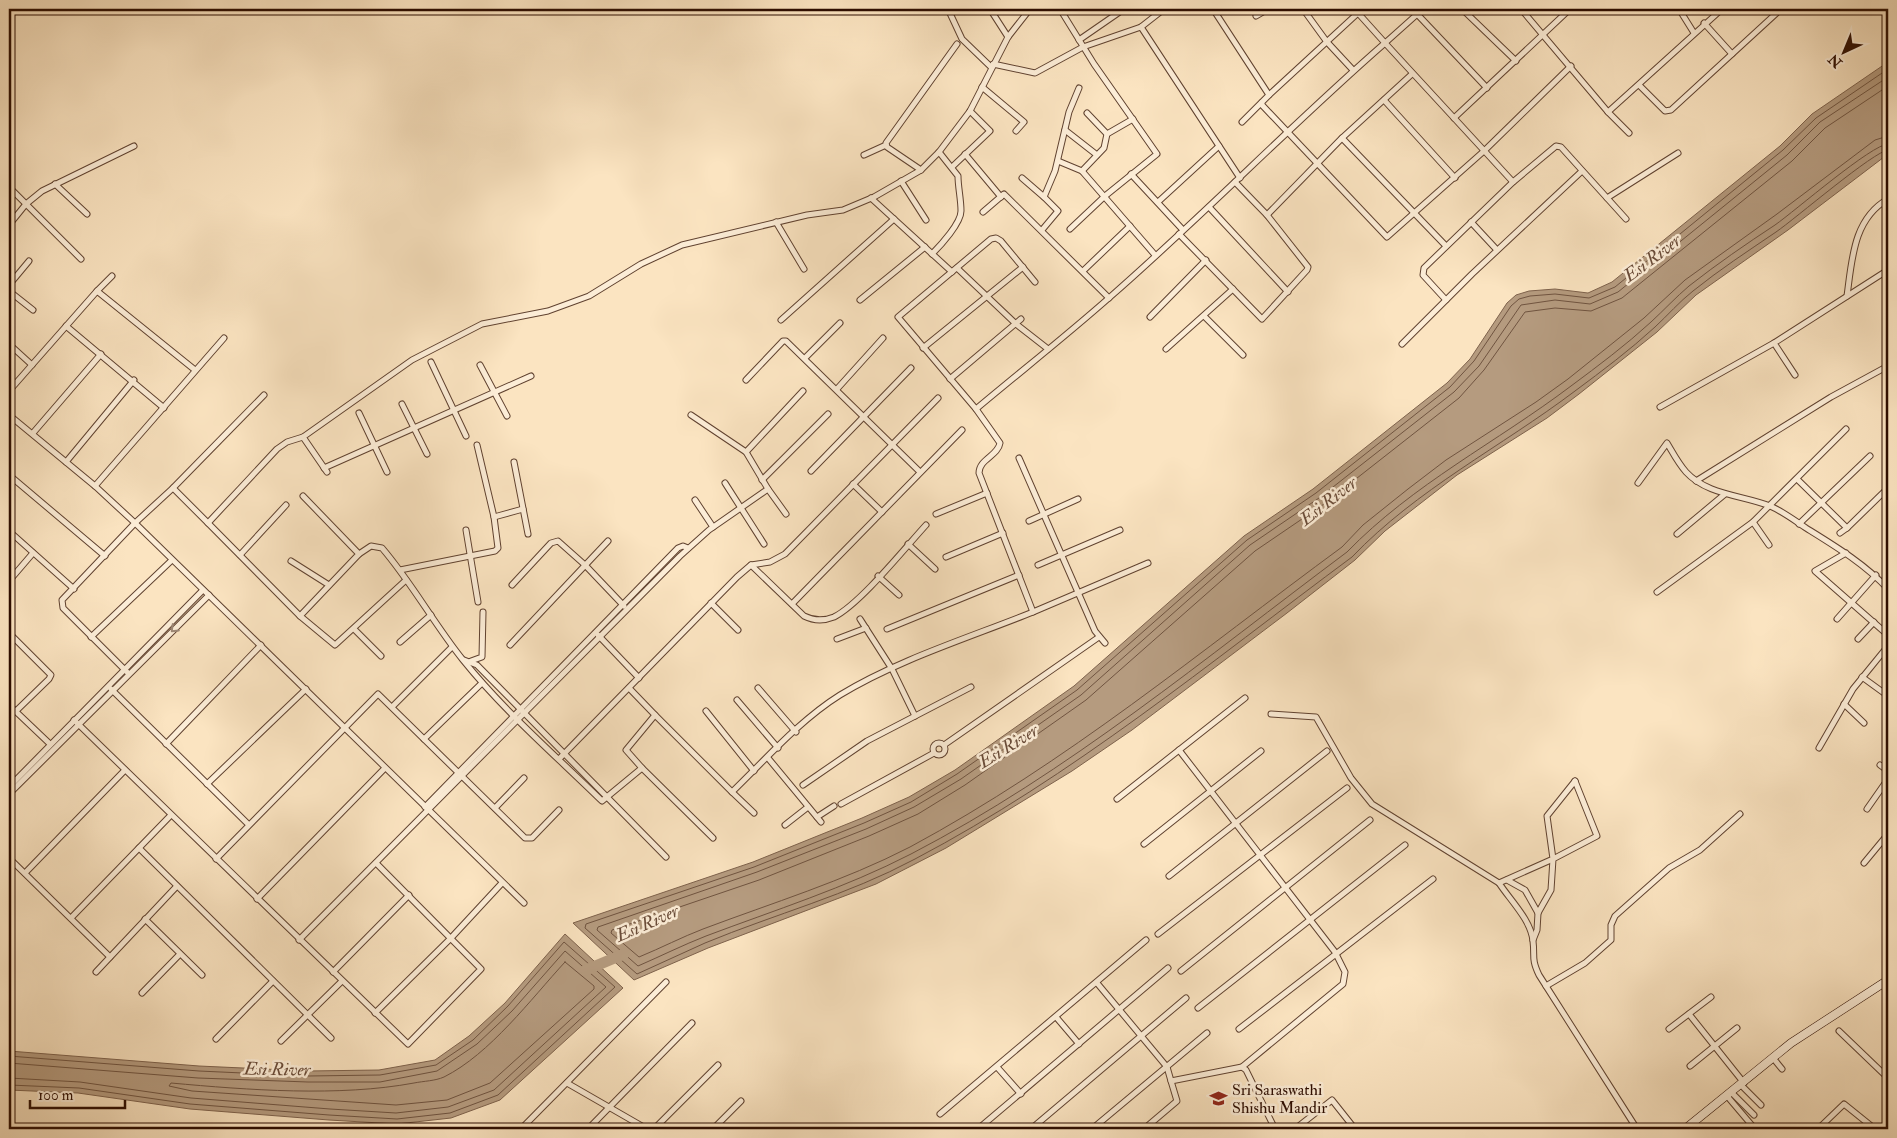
<svg xmlns="http://www.w3.org/2000/svg" width="1897" height="1138" viewBox="0 0 1897 1138" font-family="'IM FELL Double Pica',serif">
  <style>
    .water { fill: #b59b7f; stroke: #7e624c }
    .lines { fill: none; stroke-linecap: round; stroke-linejoin: round }
    .shore { stroke: #705440; stroke-width: 1 }
    .river { stroke: #b59b7f; stroke-width: 11 }
    .street-casing { stroke: #604230; stroke-width: 7 }
    .secondary-casing { stroke: #2c0c00; stroke-width: 9 }
    .street { stroke: #fcedd7; stroke-width: 5 }
    .secondary { stroke: #fcedd7; stroke-width: 8 }
    .oneway { stroke: #9e8876 }
    .labels { text-anchor: middle; stroke-width: 5; stroke-linejoin: round; paint-order: stroke }
    .poi-label { font-size: 16px; fill: #2c0c00; stroke: #fcedd7; text-anchor: start }
    .water-label { font-size: 18px; font-style: italic; fill: #6a4c39; stroke: #fcedd7 }
  </style>
  <rect width="100%" height="100%" fill="#fbe4c1"/>
  <filter id="stains"><feTurbulence type="fractalNoise" baseFrequency=".004" numOctaves="4"/><feColorMatrix values="0 0 0 0 .2 0 0 0 0 .09 0 0 0 0 .02 0 0 0 .5 -.17"/></filter>
  <radialGradient id="worn" r=".72"><stop offset=".6" stop-color="#630" stop-opacity="0"/><stop offset="1" stop-color="#630" stop-opacity=".3"/></radialGradient>
  <g class="water">
    <path d="M1888 62V154L1788 230 1696 295 1657 332 1579 394 1547 418 1457 475 1385 531 1355 560 1287 613 1132 730 1072 771 946 848 876 884 708 948 634 980 573 923 753 862 862 818 909 797 955 770 1074 686 1244 536 1313 489 1447 383 1470 359 1507 303 1516 295 1529 291 1555 289 1588 293 1612 282 1780 146 1812 114Z"/>
    <path d="M565 934 623 988 500 1100 451 1118 397 1124 329 1120 190 1109 78 1093 9 1090V1051L199 1066 308 1071 379 1070 435 1060 469 1036 505 1003Z"/>
  </g>
  <g class="lines">
    <g class="shore">
      <path d="M1888 69 1816 118 1783 150 1615 287 1589 298 1555 294 1530 296 1519 299 1511 306 1474 361 1450 387 1316 493 1247 540 1077 690 957 774 911 802 864 823 754 867 586 924 585 928 637 974C660 964 682 953 705 943 775 914 848 895 915 859 1073 776 1209 663 1352 557 1417 489 1501 447 1575 391 1602 371 1630 350 1655 327 1668 315 1679 302 1693 291 1719 270 1748 251 1776 232 1795 219 1874 151 1888 150"/>
      <path d="M1888 77 1820 122 1787 155 1618 292 1590 304 1555 300 1521 305 1479 366 1454 392 1319 498 1250 545 1081 695 961 779 914 807 866 829 757 872 598 927 597 930 638 966C661 956 683 945 706 936 775 910 845 888 911 854 1069 772 1205 658 1347 552 1413 484 1497 442 1571 386 1598 366 1626 345 1651 322 1664 310 1676 297 1689 286 1717 264 1746 244 1775 225 1795 211 1872 144 1888 144"/>
      <path d="M1888 86 1825 128 1792 161 1622 298 1591 311 1555 308 1525 312 1484 370 1459 398 1324 504 1255 551 1086 700 965 785 918 814 869 836 759 880 612 930 611 933 639 957C661 948 682 937 703 929 772 903 844 881 910 847 1068 762 1199 652 1342 547L1363 525 1408 489 1446 460 1536 402 1568 379 1644 318 1685 280 1777 214 1875 140 1888 136"/>
      <path d="M565 962 594 986V989L490 1083 447 1100 396 1105 192 1091 169 1086 171 1083C248 1090 339 1097 414 1083 424 1081 435 1081 444 1077 490 1054 531 999 565 962Z"/>
      <path d="M9 1056 199 1071 308 1076 380 1075 436 1065 473 1040 508 1006 564 942 615 987 498 1095 450 1113 397 1119 329 1115 190 1104 79 1088 9 1085"/>
      <path d="M9 1063 198 1078 308 1082H380L437 1071 477 1044 512 1011 565 951 606 987 494 1090 448 1107 396 1113 330 1109 191 1098 80 1082 9 1078"/>
    </g>
    <path class="river" d="M586 970 624 954"/>
    <defs>
      <g id="street">
        <path d="M948 9 962 39 991 67"/>
        <path d="M990 9 1008 37"/>
        <path d="M1060 9 1094 64 1157 154 1105 196 1070 229"/>
        <path d="M1213 9 1269 95 1262 102V105L1387 237 1484 151 1571 66"/>
        <path d="M1303 9 1327 42 1353 70"/>
        <path d="M1354 9 1358 13 1362 9"/>
        <path d="M1462 9 1516 61"/>
        <path d="M1521 9 1608 112 1629 133"/>
        <path d="M1679 9 1694 33"/>
        <path d="M1417 14 1487 88"/>
        <path d="M1256 16 1268 9"/>
        <path d="M1704 23 1732 54"/>
        <path d="M1141 27 1240 178"/>
        <path d="M1079 40 1121 11"/>
        <path d="M993 64 1035 73 1083 47 1141 27 1164 9"/>
        <path d="M1639 85 1665 111 1671 110 1781 9"/>
        <path d="M982 87 1024 122 1016 131"/>
        <path d="M1269 95 1358 13 1385 43 1423 9"/>
        <path d="M1384 100 1455 178"/>
        <path d="M1608 112 1722 9"/>
        <path d="M1454 118 1570 9"/>
        <path d="M1242 122 1261 103"/>
        <path d="M1065 130 1097 155"/>
        <path d="M1107 134 1133 119"/>
        <path d="M1342 138 1446 246"/>
        <path d="M965 154 1001 197"/>
        <path d="M864 155 886 145"/>
        <path d="M1058 161 1082 171 1155 255"/>
        <path d="M952 167 990 131 970 111"/>
        <path d="M921 170 887 147 886 143 957 44"/>
        <path d="M1082 171 1104 148 1107 134 1087 113"/>
        <path d="M1131 174 1183 230"/>
        <path d="M1022 178 1044 197"/>
        <path d="M901 181 926 220"/>
        <path d="M55 184 87 214"/>
        <path d="M9 187 81 259"/>
        <path d="M871 198 952 272"/>
        <path d="M1607 198 1678 153"/>
        <path d="M1158 202 1219 146"/>
        <path d="M1209 207 1288 292"/>
        <path d="M983 212 1004 194 1109 298"/>
        <path d="M1267 215 1342 138 1412 74"/>
        <path d="M776 222 804 269"/>
        <path d="M1471 222 1497 250"/>
        <path d="M9 225 26 204 42 191 134 146"/>
        <path d="M1042 230 1058 211 1044 197 1055 171 1069 112 1079 88"/>
        <path d="M1179 234 1262 319 1307 270 1308 267 1267 215 1235 182"/>
        <path d="M932 254C941 245 961 223 961 211 961 199 958 187 958 176L939 152"/>
        <path d="M957 268 1016 324 1048 349"/>
        <path d="M1083 271 1130 226"/>
        <path d="M1035 282 1001 241 996 238 991 239 898 317 976 409C1020 372 1066 336 1110 297 1204 215 1291 125 1385 43L1513 182"/>
        <path d="M9 285 29 261"/>
        <path d="M9 291 33 310"/>
        <path d="M97 291 112 276"/>
        <path d="M1847 296C1852 260 1853 219 1888 199"/>
        <path d="M860 300 925 247"/>
        <path d="M1446 300 1423 275 1424 268 1513 182 1556 146 1561 147 1626 219"/>
        <path d="M1204 316 1243 355"/>
        <path d="M1150 317 1206 260"/>
        <path d="M781 320 894 219"/>
        <path d="M66 326 164 408"/>
        <path d="M9 344 32 365"/>
        <path d="M1402 344 1472 274 1582 171"/>
        <path d="M923 348 1023 267"/>
        <path d="M1166 349 1233 289"/>
        <path d="M805 358 840 323"/>
        <path d="M431 362 466 436"/>
        <path d="M480 365 507 416"/>
        <path d="M1795 375 1774 343 1888 270"/>
        <path d="M950 379 1021 319"/>
        <path d="M746 380 783 341H786L920 472"/>
        <path d="M837 389 883 338"/>
        <path d="M9 391 97 291 195 370"/>
        <path d="M402 404 427 454"/>
        <path d="M1660 407 1774 343"/>
        <path d="M976 409 1000 443C998 456 979 459 979 473L1033 612 1148 563"/>
        <path d="M359 413 387 472"/>
        <path d="M9 415 95 486 135 523 524 903"/>
        <path d="M33 433 101 354"/>
        <path d="M746 452 803 391"/>
        <path d="M1019 458 1095 631 1105 643"/>
        <path d="M66 462 134 380"/>
        <path d="M514 462 528 534"/>
        <path d="M324 468 531 376"/>
        <path d="M811 471 911 368"/>
        <path d="M327 472 303 437 412 360 482 324 548 311 589 296 641 264 682 245 807 215 843 210 874 197 921 170 939 152 970 111 1008 37 1030 9"/>
        <path d="M9 475 105 556"/>
        <path d="M762 480 828 414"/>
        <path d="M1798 480 1847 528 1888 488"/>
        <path d="M1696 481 1831 397 1888 366"/>
        <path d="M725 483 764 544"/>
        <path d="M1638 483 1667 443C1673 453 1678 463 1686 472 1707 495 1742 495 1770 506 1782 511 1794 520 1806 528 1835 546 1865 564 1888 589"/>
        <path d="M853 484 882 512"/>
        <path d="M95 486 224 338"/>
        <path d="M173 488 208 523 277 449 287 442 303 437"/>
        <path d="M768 489 786 514"/>
        <path d="M695 500 713 527"/>
        <path d="M936 514 987 493"/>
        <path d="M494 517 523 509"/>
        <path d="M1029 521 1078 499"/>
        <path d="M1753 522 1769 545"/>
        <path d="M208 523 300 616 335 645 406 580"/>
        <path d="M1799 524 1870 456"/>
        <path d="M466 530 478 602"/>
        <path d="M9 531 74 589"/>
        <path d="M1840 533 1847 528"/>
        <path d="M1677 534 1725 494"/>
        <path d="M908 544 935 569"/>
        <path d="M1846 553 1815 571 1888 635"/>
        <path d="M359 554 371 546 382 548C412 583 434 624 463 660 504 711 555 755 602 801L642 768 626 750 655 715 629 688"/>
        <path d="M240 555 286 505"/>
        <path d="M946 557 1003 533"/>
        <path d="M291 561 329 585"/>
        <path d="M751 565 804 616C814 621 824 621 834 617 860 604 904 549 926 525"/>
        <path d="M1038 565 1120 530"/>
        <path d="M400 570 495 551 498 548 494 517 477 445"/>
        <path d="M878 576 899 595"/>
        <path d="M9 581 33 553"/>
        <path d="M512 585 551 543 558 541 585 565 624 606"/>
        <path d="M1657 592 1753 522 1846 429"/>
        <path d="M711 603 738 630"/>
        <path d="M792 604 962 430"/>
        <path d="M300 616 359 554 303 496"/>
        <path d="M860 619 892 669 915 716"/>
        <path d="M1837 619 1876 575"/>
        <path d="M354 629 381 656"/>
        <path d="M887 629 1019 575"/>
        <path d="M9 633 51 675 49 679 16 711"/>
        <path d="M598 635 639 678"/>
        <path d="M91 637 172 560"/>
        <path d="M837 639 866 628"/>
        <path d="M1858 639 1874 622"/>
        <path d="M400 642 431 615"/>
        <path d="M510 645 608 541"/>
        <path d="M464 660 477 665 666 857"/>
        <path d="M471 661 482 657 483 612"/>
        <path d="M128 673 63 608 62 600 135 523 173 488 264 395"/>
        <path d="M1862 677 1884 693 1888 689"/>
        <path d="M758 688 796 732"/>
        <path d="M111 689 248 824"/>
        <path d="M737 700 778 748"/>
        <path d="M1844 704 1864 723"/>
        <path d="M9 705 50 744"/>
        <path d="M392 707 452 647"/>
        <path d="M706 711 754 771"/>
        <path d="M1271 714 1316 717 1351 778 1372 804 1499 883"/>
        <path d="M655 715 732 792C766 759 800 720 840 695 897 660 971 637 1033 612"/>
        <path d="M74 720 408 1044 481 969 376 863"/>
        <path d="M424 739 482 683"/>
        <circle cx="939" cy="749" r="6"/>
        <path d="M166 744 261 645"/>
        <path d="M944 745 1099 637"/>
        <path d="M1819 748 1853 689 1888 646"/>
        <path d="M1179 750 1335 952 1345 972 1343 984 1242 1067"/>
        <path d="M768 758 821 822"/>
        <path d="M559 759 737 577 751 565 770 562 785 554 938 398"/>
        <path d="M1880 765 1888 771"/>
        <path d="M642 768 713 838"/>
        <path d="M1575 781 1547 816 1553 859 1499 883C1510 900 1531 920 1533 941 1535 957 1531 958 1539 975L1637 1129"/>
        <path d="M207 784 306 689"/>
        <path d="M803 785 867 741 971 687"/>
        <path d="M9 787 203 590"/>
        <path d="M732 792 754 813"/>
        <path d="M9 794 209 595"/>
        <path d="M1117 799 1245 698"/>
        <path d="M841 804 934 753"/>
        <path d="M425 807 678 548 683 546 688 548"/>
        <path d="M495 808 524 778"/>
        <path d="M1867 809 1888 779"/>
        <path d="M817 817 834 806"/>
        <path d="M785 825 808 807"/>
        <path d="M1144 844 1261 751"/>
        <path d="M139 848 331 1038"/>
        <path d="M9 858 110 957"/>
        <path d="M216 859 378 694 525 838H532L559 810"/>
        <path d="M1864 863 1888 834"/>
        <path d="M25 873 125 770"/>
        <path d="M1169 876 1327 751"/>
        <path d="M1507 880 1525 890 1538 913"/>
        <path d="M257 899 385 768"/>
        <path d="M71 918 171 815"/>
        <path d="M145 919 202 975"/>
        <path d="M1158 934 1347 788"/>
        <path d="M299 940 680 556 709 530 768 489 746 452 691 415"/>
        <path d="M1533 940 1537 930 1538 913 1551 890 1553 859 1597 836 1575 781"/>
        <path d="M1181 971 1370 820"/>
        <path d="M96 972 177 886"/>
        <path d="M333 972 409 895"/>
        <path d="M1097 983 1167 1067 1171 1081 1242 1067 1246 1070 1275 1129"/>
        <path d="M1546 986 1585 963 1611 940V925L1615 916 1669 868 1700 850 1740 814"/>
        <path d="M142 993 180 954"/>
        <path d="M1198 1008 1405 845"/>
        <path d="M375 1013 451 938 502 883"/>
        <path d="M1689 1014 1744 1083"/>
        <path d="M1056 1017 1079 1044"/>
        <path d="M1239 1029 1433 879"/>
        <path d="M1669 1029 1711 997"/>
        <path d="M1839 1031 1888 1078"/>
        <path d="M216 1039 273 981"/>
        <path d="M281 1041 342 981"/>
        <path d="M1773 1058 1782 1069"/>
        <path d="M1690 1066 1737 1028"/>
        <path d="M997 1067 1021 1094"/>
        <path d="M567 1083 647 1129"/>
        <path d="M1741 1085 1761 1105"/>
        <path d="M1731 1092 1754 1115"/>
        <path d="M1727 1096 1755 1129"/>
        <path d="M940 1114 1146 940"/>
        <path d="M521 1129 666 982"/>
        <path d="M588 1129 692 1023"/>
        <path d="M654 1129 718 1065"/>
        <path d="M713 1129 741 1101"/>
        <path d="M978 1129 1168 968"/>
        <path d="M1031 1129 1186 998"/>
        <path d="M1092 1129 1207 1033"/>
        <path d="M1144 1129 1177 1101 1171 1081"/>
        <path d="M1295 1129 1332 1100 1355 1129"/>
        <path d="M1818 1129 1844 1104 1875 1129"/>
      </g>
      <path id="secondary" d="M1685 1129 1791 1043 1888 980"/>
    </defs>
    <use href="#street" class="street-casing"/>
    <use href="#secondary" class="secondary-casing"/>
    <use href="#street" class="street"/>
    <use href="#secondary" class="secondary"/>
  </g>
  <defs><path id="oneway-chevron" d="M-2-3.5L2.5 0L-2 3.5" fill="none" stroke-width="1.6" stroke-linecap="round" stroke-linejoin="round" transform="scale(1.25)"/></defs>
  <use class="oneway" href="#oneway-chevron" transform="translate(174 629) rotate(136)"/>
  <defs>
    <symbol id="school-bare" viewBox="-9 -9 18 18"><path d="M0-5L7-2L0 1L-7-2ZM-4 1L0 2.5L4 1V4Q0 6-4 4Z" fill="#8f2418" stroke="#fcedd7" stroke-width="2.5" paint-order="stroke"/></symbol>
  </defs>
  <g fill-rule="evenodd">
    <use href="#school-bare" x="1206" y="1086" width="25" height="25"/>
  </g>
  <g class="labels">
    <g class="poi-label">
      <text x="1232" y="1095">Sri Saraswathi<tspan x="1232" dy="18">Shishu Mandir</tspan></text>
    </g>
    <g class="water-label">
      <text transform="translate(1652 258) rotate(-37)" y="6">Esi River</text>
      <text transform="translate(1328 501) rotate(-38)" y="6">Esi River</text>
      <text transform="translate(1008 746) rotate(-32)" y="6">Esi River</text>
      <text transform="translate(647 923) rotate(-24)" y="6">Esi River</text>
      <text transform="translate(277 1069) rotate(1)" y="6">Esi River</text>
    </g>
  </g>
  <rect width="1897" height="1138" fill="none" stroke="#fbe4c1" stroke-width="30"/>
  <rect x="10" y="10" width="1877" height="1118" fill="none" stroke="#2c0c00" stroke-width="2.5"/>
  <rect x="15" y="15" width="1867" height="1108" fill="none" stroke="#2c0c00"/>
  <g transform="translate(1844 52) rotate(224)" stroke="#fcedd7" stroke-width="4" paint-order="stroke">
  <path d="M0-4L9 19L0 12L-9 19Z" fill="#2c0c00"/>
  <text y="-8" font-size="14" font-weight="bold" text-anchor="middle" fill="#2c0c00">N</text>
  </g>
  <path d="M30 1100v8h95v-8" fill="none" stroke="#2c0c00" stroke-width="2.5"/>
  <text x="38" y="1100" font-size="15" fill="#2c0c00" stroke="#fcedd7" stroke-width="4" paint-order="stroke">100 m</text>
  <rect width="100%" height="100%" filter="url(#stains)"/>
  <rect width="100%" height="100%" fill="url(#worn)"/>
</svg>
